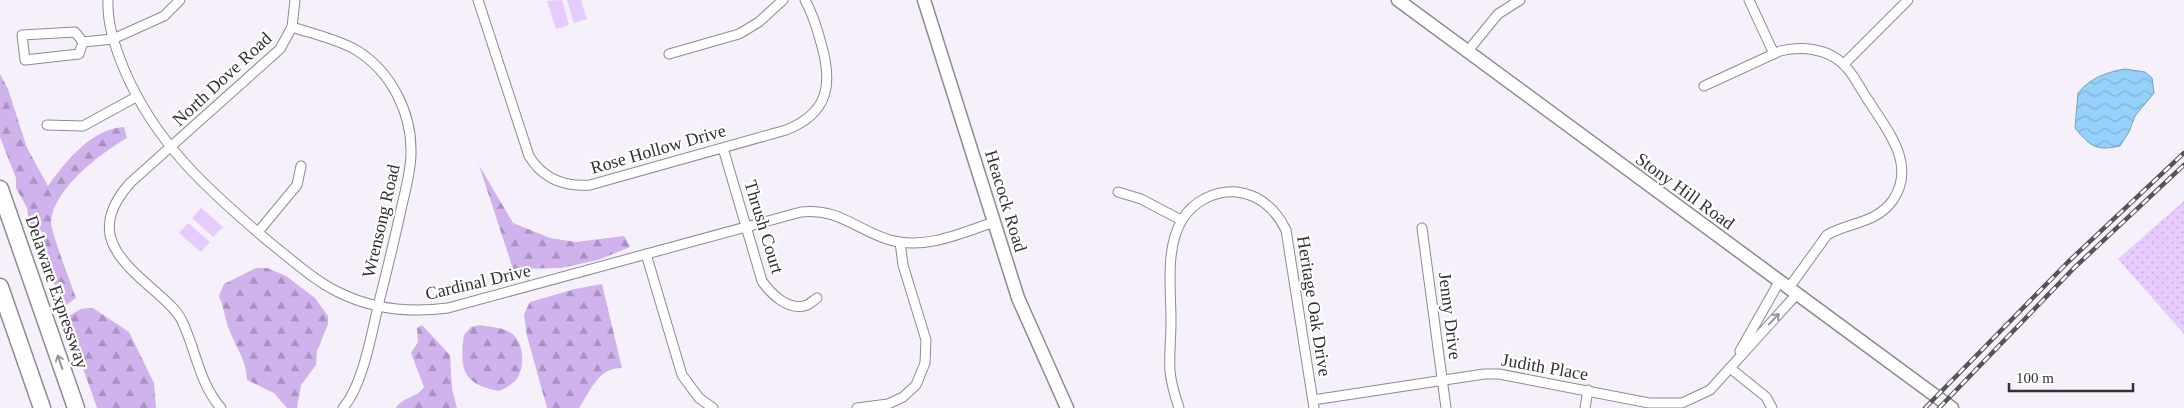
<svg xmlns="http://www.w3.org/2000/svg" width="2184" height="408" viewBox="0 0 2184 408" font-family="'Times New Roman',serif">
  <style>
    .forest { fill: url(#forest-firs) }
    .park { fill: url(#park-dots) }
    .pitch { fill: #e6cbff }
    .water { fill: url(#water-waves); stroke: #77a1be }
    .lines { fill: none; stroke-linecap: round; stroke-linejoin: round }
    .street-casing { stroke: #8e8a93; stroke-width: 11 }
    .secondary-casing { stroke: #8e8a93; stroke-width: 15 }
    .highway-casing { stroke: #8e8a93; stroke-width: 19 }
    .street { stroke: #fff; stroke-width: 9 }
    .secondary { stroke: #fff; stroke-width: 12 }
    .highway { stroke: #fff; stroke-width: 16 }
    .rail-casing { stroke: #575458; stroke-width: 4.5 }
    .rail { stroke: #fff; stroke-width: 2.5; stroke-dasharray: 8; stroke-linecap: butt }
    .oneway { stroke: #989899 }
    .labels { text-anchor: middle; stroke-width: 4.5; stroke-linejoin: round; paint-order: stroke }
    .street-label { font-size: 18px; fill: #323033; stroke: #fff }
  </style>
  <defs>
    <pattern id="forest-firs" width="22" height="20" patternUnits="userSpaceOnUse" patternTransform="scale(1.25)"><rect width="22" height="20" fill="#d0b3ec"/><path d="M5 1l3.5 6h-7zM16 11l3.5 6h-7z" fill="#a992c0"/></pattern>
    <pattern id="park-dots" width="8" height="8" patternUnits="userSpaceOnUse" patternTransform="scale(1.25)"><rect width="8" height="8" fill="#e6cbff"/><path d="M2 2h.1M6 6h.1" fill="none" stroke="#c6afdb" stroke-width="1.8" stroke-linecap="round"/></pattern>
    <pattern id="water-waves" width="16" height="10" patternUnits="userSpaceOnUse" patternTransform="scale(1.25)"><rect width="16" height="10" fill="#95d1fa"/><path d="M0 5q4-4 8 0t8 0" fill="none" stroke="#81b4d7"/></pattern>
  </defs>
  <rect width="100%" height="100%" fill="#f5f0fa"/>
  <g class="forest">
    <path d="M0 74 8 89 27 148 48 186C66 161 91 129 124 127L127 138C101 153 54 188 51 221 50 230 72 286 76 298L62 308 55 286 29 222 27 208 16 188V178L0 137Z"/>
    <path d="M479 165 513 223 550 238 576 242 624 236 630 247 598 260 561 268 513 269Z"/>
    <path d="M256 268H267L286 276 315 298 328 316V324L317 351 316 365 301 385 297 408H287L274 393 247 380C247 359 232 342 227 323 224 313 223 305 219 296L224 284Z"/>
    <path d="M602 284 622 368C597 368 591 391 579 408H547L527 336 524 314 530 302 575 289Z"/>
    <path d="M93 308 129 332 154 383 156 408H97L71 334 69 316 81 309Z"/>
    <path d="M422 325 450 355 452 389 457 408H396C402 397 417 398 424 387L411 353 418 342 417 328Z"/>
    <path d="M480 325C490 327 502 327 511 333 525 342 525 368 516 380 511 385 506 388 499 391 463 384 459 370 464 335L471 327Z"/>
  </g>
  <path class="park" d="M2184 201V334L2118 259Z"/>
  <g class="pitch">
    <path d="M562 0 569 25 556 29 547 1Z"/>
    <path d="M567 0H581L587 19 574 23Z"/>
    <path d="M201 208 223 227 213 237 192 218Z"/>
    <path d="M188 223 210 242 201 252 179 233Z"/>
  </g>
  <path class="water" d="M2125 69 2145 72 2152 78 2154 93 2135 116 2129 132 2120 146C2096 151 2091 147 2075 128L2078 93C2090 78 2107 72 2125 69Z"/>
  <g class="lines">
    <defs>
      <g id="street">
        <path d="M108 0C107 24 115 47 124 69 155 143 208 190 268 241 291 259 312 279 338 292 372 309 411 313 448 308L801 212C840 208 856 230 890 240 925 250 962 233 994 222"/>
        <path d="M478 0 529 156C543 179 564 187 590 185L786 130C829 113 833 84 821 43 817 28 813 14 805 0"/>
        <path d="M1749 0 1774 54"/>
        <path d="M292 27C313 34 337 39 356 50 391 71 412 113 411 153 411 170 406 188 402 205 396 233 389 262 382 290 373 323 365 383 343 408"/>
        <path d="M75 32 83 42 79 54 25 60 22 35Z"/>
        <path d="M83 42 113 39 164 16 180 0"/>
        <path d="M1467 52 1498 14 1520 0"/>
        <path d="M669 54 739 34 759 22 783 0"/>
        <path d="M1844 64 1908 0"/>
        <path d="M1704 86 1780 51C1801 46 1828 48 1844 65 1854 74 1860 89 1868 100 1887 130 1917 164 1893 200 1876 224 1849 222 1827 235L1788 289"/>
        <path d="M47 125 83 126 136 97"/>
        <path d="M723 148 762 281C771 294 789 312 807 305 811 303 814 300 817 298"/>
        <path d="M1118 192 1141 199 1181 220"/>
        <path d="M1422 228 1446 408"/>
        <path d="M258 232 297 185 301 166"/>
        <path d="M646 254 682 375 699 398 713 408"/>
        <path d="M1740 351 1779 282"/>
        <path d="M1730 368 1766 397 1772 408"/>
        <path d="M1313 400 1484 374H1499L1649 403H1682L1710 390 1796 295"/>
        <path d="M221 408C199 383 196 350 182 321 177 310 166 301 157 293 118 259 87 232 130 183L280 49 292 27 295 0"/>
        <path d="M857 408 888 404 903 397 916 385 925 363 926 340 903 265 900 242"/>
        <path d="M1179 408C1175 396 1171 384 1170 371 1169 355 1171 338 1171 321 1171 290 1165 248 1182 220 1193 201 1216 190 1237 192 1260 195 1276 210 1286 230L1314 408"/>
        <path d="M1585 408 1588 390"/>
      </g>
      <g id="secondary">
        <path d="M924 0 1018 298 1067 408"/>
        <path d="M1398 0 1952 408"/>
      </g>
      <g id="highway">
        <path d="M0 189 76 408"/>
        <path d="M0 287 42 408"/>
      </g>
    </defs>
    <use href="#street" class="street-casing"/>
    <use href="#secondary" class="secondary-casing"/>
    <use href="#highway" class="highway-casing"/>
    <use href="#street" class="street"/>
    <use href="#secondary" class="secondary"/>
    <use href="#highway" class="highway"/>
    <defs>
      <g id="rail">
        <path d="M1925 408 2068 262 2184 153"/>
        <path d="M1939 408 2074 268 2184 165"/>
      </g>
    </defs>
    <use href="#rail" class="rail-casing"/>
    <use href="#rail" class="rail"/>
  </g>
  <defs><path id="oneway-shaft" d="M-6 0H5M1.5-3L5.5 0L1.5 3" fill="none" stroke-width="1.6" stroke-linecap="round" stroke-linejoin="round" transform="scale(1.25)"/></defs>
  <g class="oneway">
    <use href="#oneway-shaft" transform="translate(1774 319) rotate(-47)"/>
    <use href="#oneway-shaft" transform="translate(60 362) rotate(-109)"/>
  </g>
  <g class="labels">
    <g class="street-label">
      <text transform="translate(222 79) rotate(-43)" y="6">North Dove Road</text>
      <text transform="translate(658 149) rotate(-16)" y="6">Rose Hollow Drive</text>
      <text transform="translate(1685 191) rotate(36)" y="6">Stony Hill Road</text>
      <text transform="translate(1006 201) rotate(73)" y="6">Heacock Road</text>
      <text transform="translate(381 221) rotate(-77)" y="6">Wrensong Road</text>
      <text transform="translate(764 227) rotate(73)" y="6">Thrush Court</text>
      <text transform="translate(478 282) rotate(-13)" y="6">Cardinal Drive</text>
      <text transform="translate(57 292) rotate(71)" y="6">Delaware Expressway</text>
      <text transform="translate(1314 306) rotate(81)" y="6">Heritage Oak Drive</text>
      <text transform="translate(1450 316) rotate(83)" y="6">Jenny Drive</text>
      <text transform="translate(1545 367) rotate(10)" y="6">Judith Place</text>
    </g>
  </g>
  <path d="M2009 383v8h124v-8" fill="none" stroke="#323033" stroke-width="2.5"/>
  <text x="2016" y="383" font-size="15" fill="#323033" stroke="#ffffff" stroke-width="4" paint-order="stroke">100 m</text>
</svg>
